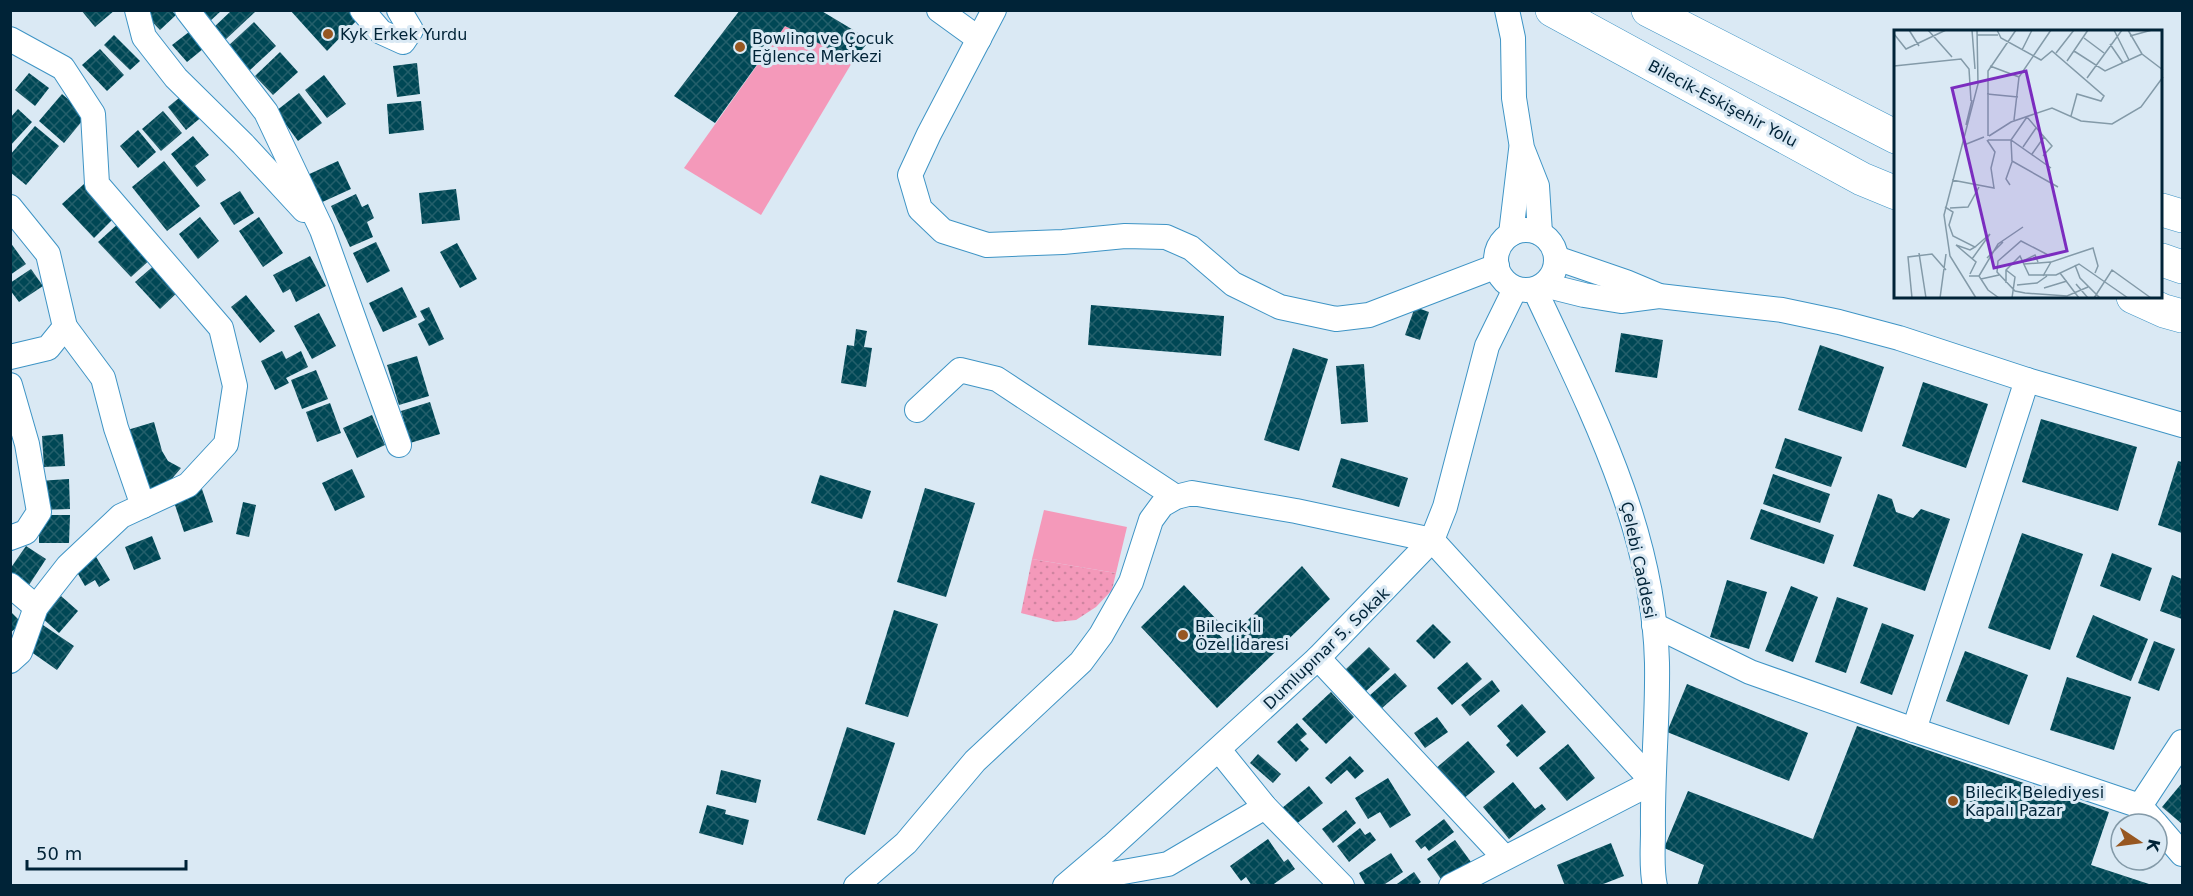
<svg xmlns="http://www.w3.org/2000/svg" width="2193" height="896" viewBox="0 0 2193 896" font-family="'DejaVu Sans',sans-serif">
  <style>
    .park { fill: url(#park-dots) }
    .garden { fill: #f499ba }
    .building { fill: url(#building-cross-hatch) }
    .lines { fill: none; stroke-linecap: round; stroke-linejoin: round }
    .street-casing { stroke: #3e94c5; stroke-width: 26 }
    .secondary-casing { stroke: #3e94c5; stroke-width: 34 }
    .primary-casing { stroke: #3e94c5; stroke-width: 34 }
    .street { stroke: #fff; stroke-width: 24 }
    .secondary { stroke: #fff; stroke-width: 33 }
    .primary { stroke: #fff; stroke-width: 33 }
    .poi-dot { fill: #975721; stroke: #dae9f4; stroke-width: 2 }
    .labels { text-anchor: middle; stroke-width: 6; stroke-linejoin: round; paint-order: stroke }
    .poi-label { font-size: 16px; fill: #002337; stroke: #dae9f4; text-anchor: start }
    .street-label { font-size: 16px; fill: #002337; stroke: #dae9f4 }
    .inset-road { fill: none; stroke: #839aa8; stroke-width: 1.5 }
    .view { fill: #7b2cbf; fill-opacity: 0.15; stroke: #7b2cbf; stroke-width: 3 }
    .inset-edge { fill: none; stroke: #002337; stroke-width: 3 }
  </style>
  <defs>
    <pattern id="park-dots" width="8" height="8" patternUnits="userSpaceOnUse" patternTransform="scale(1.5)"><rect width="8" height="8" fill="#f499ba"/><path d="M2 2h.1M6 6h.1" fill="none" stroke="#cf84a0" stroke-width="1.8" stroke-linecap="round"/></pattern>
    <pattern id="building-cross-hatch" width="8" height="8" patternUnits="userSpaceOnUse" patternTransform="scale(1.5)"><rect width="8" height="8" fill="#004755"/><path d="M0 0l8 8M0 8l8-8" fill="none" stroke="#245f6b"/></pattern>
  </defs>
  <rect width="100%" height="100%" fill="#dae9f4"/>
  <path class="park" d="M1032 559 1116 573 1112 590 1096 607 1076 620 1056 622 1021 613Z"/>
  <g class="garden">
    <path d="M785 26 853 61 761 215 684 168Z"/>
    <path d="M1044 510 1127 527 1116 573 1032 559Z"/>
  </g>
  <g class="building">
    <path d="M81 10H115L95 27Z"/>
    <path d="M141 10H171L176 15 160 30Z"/>
    <path d="M196 10H222L208 23Z"/>
    <path d="M232 10H257L224 41 212 29Z"/>
    <path d="M290 10H357L361 16 327 51Z"/>
    <path d="M740 10H820L870 40 853 61 785 26 715 123 674 96Z"/>
    <path d="M254 22 276 46 249 71 227 47Z"/>
    <path d="M189 32 203 49 187 62 172 45Z"/>
    <path d="M114 35 140 61 130 70 104 45Z"/>
    <path d="M100 49 124 75 107 91 82 65Z"/>
    <path d="M280 52 298 72 273 95 255 76Z"/>
    <path d="M417 63 420 94 397 97 393 66Z"/>
    <path d="M29 73 49 88 35 106 15 90Z"/>
    <path d="M324 75 346 104 327 118 305 90Z"/>
    <path d="M185 93 204 115 186 130 168 107Z"/>
    <path d="M299 93 322 123 298 141 276 111Z"/>
    <path d="M62 94 87 115 64 143 39 121Z"/>
    <path d="M421 101 424 130 389 134 387 104Z"/>
    <path d="M18 109 32 122 10 146V118Z"/>
    <path d="M163 111 182 133 161 151 142 129Z"/>
    <path d="M35 126 59 146 26 185 10 172V155Z"/>
    <path d="M138 130 156 152 138 168 120 146Z"/>
    <path d="M193 136 209 155 195 166 206 180 197 187 171 154Z"/>
    <path d="M164 161 200 206 167 231 132 187Z"/>
    <path d="M338 161 351 189 318 204 305 176Z"/>
    <path d="M84 184 115 217 94 238 62 204Z"/>
    <path d="M456 189 460 220 422 224 419 193Z"/>
    <path d="M240 191 254 213 234 225 220 203Z"/>
    <path d="M356 194 362 207 368 204 374 218 367 222 373 237 350 247 331 206Z"/>
    <path d="M200 217 219 241 198 259 179 234Z"/>
    <path d="M259 217 283 253 263 267 239 231Z"/>
    <path d="M120 222 153 257 131 277 98 242Z"/>
    <path d="M10 242 26 264 10 275Z"/>
    <path d="M376 242 390 271 367 283 353 253Z"/>
    <path d="M457 243 477 279 460 288 440 252Z"/>
    <path d="M310 256 326 286 296 302 290 289 283 293 273 275Z"/>
    <path d="M157 263 181 289 160 309 135 282Z"/>
    <path d="M31 269 43 286 19 302 10 290V283Z"/>
    <path d="M402 287 417 317 383 332 369 303Z"/>
    <path d="M246 295 275 331 260 343 231 307Z"/>
    <path d="M1091 305 1224 316 1221 356 1088 345Z"/>
    <path d="M429 307 444 339 429 346 418 324 425 320 420 311Z"/>
    <path d="M1415 307 1429 312 1420 340 1405 335Z"/>
    <path d="M319 313 336 346 312 359 294 326Z"/>
    <path d="M856 329 867 331 864 347 872 348 866 387 841 383 847 345 854 346Z"/>
    <path d="M1621 333 1663 340 1657 378 1615 372Z"/>
    <path d="M1820 345 1884 367 1862 432 1798 410Z"/>
    <path d="M1293 348 1328 359 1299 451 1264 440Z"/>
    <path d="M282 351 286 359 301 351 308 367 286 378 289 383 275 390 261 361Z"/>
    <path d="M417 356 429 396 399 405 387 365Z"/>
    <path d="M1364 364 1368 422 1341 424 1336 366Z"/>
    <path d="M316 370 328 399 302 409 291 380Z"/>
    <path d="M1923 382 1988 404 1966 468 1902 446Z"/>
    <path d="M430 402 440 434 410 443 401 411Z"/>
    <path d="M330 403 341 433 317 442 306 412Z"/>
    <path d="M372 415 385 445 357 458 343 428Z"/>
    <path d="M2041 419 2137 447 2118 511 2022 482Z"/>
    <path d="M154 422 162 451 168 461 181 468 164 488H144L124 431Z"/>
    <path d="M63 434 65 466 44 467 42 436Z"/>
    <path d="M1785 438 1842 457 1831 487 1775 468Z"/>
    <path d="M1341 458 1408 478 1399 507 1332 487Z"/>
    <path d="M2178 461 2182 462V533L2158 525Z"/>
    <path d="M352 469 365 497 335 511 322 483Z"/>
    <path d="M1773 474 1830 494 1820 523 1763 504Z"/>
    <path d="M820 475 871 491 862 519 811 503Z"/>
    <path d="M69 479 70 509 39 510 38 481Z"/>
    <path d="M201 486 213 522 184 532 172 496Z"/>
    <path d="M925 488 975 503 946 597 897 582Z"/>
    <path d="M1878 494 1892 499 1896 512 1913 518 1921 509 1950 519 1925 591 1853 566Z"/>
    <path d="M243 502 256 505 249 537 236 534Z"/>
    <path d="M1761 509 1834 535 1824 564 1750 539Z"/>
    <path d="M39 515H70L69 543H39Z"/>
    <path d="M2022 533 2083 554 2050 650 1988 628Z"/>
    <path d="M152 536 161 559 134 570 125 547Z"/>
    <path d="M26 546 46 559 29 585 10 573V569Z"/>
    <path d="M2112 553 2152 568 2140 601 2100 586Z"/>
    <path d="M95 555 110 580 99 587 95 580 85 586 74 567Z"/>
    <path d="M1302 566 1330 599 1217 708 1141 627 1184 585 1218 621 1212 627 1226 642Z"/>
    <path d="M2172 575 2182 579V619L2160 611Z"/>
    <path d="M1727 580 1767 592 1749 649 1710 637Z"/>
    <path d="M1791 586 1818 597 1793 662 1765 651Z"/>
    <path d="M61 596 78 611 59 633 42 618Z"/>
    <path d="M1837 597 1868 608 1846 673 1815 662Z"/>
    <path d="M894 610 938 624 908 717 865 704Z"/>
    <path d="M10 611 22 623 10 633Z"/>
    <path d="M2093 615 2148 639 2131 681 2076 657Z"/>
    <path d="M1882 623 1914 635 1892 695 1860 683Z"/>
    <path d="M1433 624 1451 642 1434 659 1416 641Z"/>
    <path d="M43 625 74 646 57 670 27 649Z"/>
    <path d="M2154 641 2175 649 2159 691 2138 683Z"/>
    <path d="M1369 647 1390 669 1365 692 1344 671Z"/>
    <path d="M1965 651 2028 675 2009 725 1946 701Z"/>
    <path d="M1467 662 1482 679 1452 705 1437 688Z"/>
    <path d="M1395 673 1407 686 1381 709 1369 696Z"/>
    <path d="M2067 677 2131 697 2114 750 2050 730Z"/>
    <path d="M1492 680 1500 691 1470 716 1461 705Z"/>
    <path d="M1687 684 1808 733 1789 781 1667 732Z"/>
    <path d="M1331 692 1354 717 1326 744 1302 719Z"/>
    <path d="M1522 704 1546 732 1517 757 1506 745 1510 741 1497 726Z"/>
    <path d="M1437 717 1448 732 1425 748 1414 733Z"/>
    <path d="M1297 723 1307 734 1300 740 1309 749 1296 762 1277 742Z"/>
    <path d="M1857 726 2109 812 2091 865 2155 886H1697L1704 865 1664 848 1688 791 1813 839Z"/>
    <path d="M847 727 895 743 865 835 817 820Z"/>
    <path d="M1468 741 1495 772 1462 800 1435 769Z"/>
    <path d="M1568 744 1595 778 1567 801 1539 768Z"/>
    <path d="M1258 754 1281 774 1273 783 1250 763Z"/>
    <path d="M1350 756 1364 771 1355 779 1347 770 1331 784 1325 778Z"/>
    <path d="M721 770 761 780 756 803 716 794Z"/>
    <path d="M1388 778 1411 815 1390 828 1380 812 1368 819 1355 798Z"/>
    <path d="M1513 782 1535 809 1542 804 1546 809 1509 839 1483 807Z"/>
    <path d="M2182 783V824L2162 807Z"/>
    <path d="M1309 786 1323 803 1295 825 1282 808Z"/>
    <path d="M707 805 726 810 725 814 749 820 743 845 699 833Z"/>
    <path d="M1346 810 1356 823 1333 843 1322 829Z"/>
    <path d="M1444 819 1454 832 1429 851 1425 846 1421 849 1415 841Z"/>
    <path d="M1360 828 1365 835 1370 832 1376 840 1349 862 1337 846Z"/>
    <path d="M1268 839 1284 862 1288 859 1295 869 1271 886H1252L1246 877 1241 881 1230 866Z"/>
    <path d="M1455 840 1471 862 1443 882 1427 859Z"/>
    <path d="M1611 843 1624 876 1598 886H1565L1557 865Z"/>
    <path d="M1391 853 1403 872 1382 886H1366L1359 873Z"/>
    <path d="M1414 872 1421 882 1416 886H1394Z"/>
  </g>
  <g class="lines">
    <defs>
      <g id="street">
        <path d="M137 10 144 37 176 78 243 144 304 210"/>
        <path d="M187 10 266 112 322 230 399 445"/>
        <path d="M362 10 381 32 403 42 411 30 399 10"/>
        <path d="M939 10 979 39"/>
        <path d="M994 10 929 134 910 175 920 209 943 231 987 245 1063 242 1125 236 1166 237 1191 248 1233 284 1280 307 1336 319 1369 315 1497 266"/>
        <path d="M1507 10 1513 38 1514 98 1522 148 1537 186 1540 233"/>
        <path d="M10 39 63 68 93 114 97 184 221 328 235 386 226 444 188 485 121 516 68 566 36 607 20 652 10 661"/>
        <path d="M10 207 48 254 65 327 48 348 10 357"/>
        <circle cx="1526" cy="260" r="30"/>
        <path d="M1511 234 1521 150"/>
        <path d="M1556 258 1626 282 1657 295"/>
        <path d="M1544 285 1584 295 1621 301 1659 296 1782 310 1839 322 1899 338 2027 380 2182 425"/>
        <path d="M1535 290C1590 408 1654 529 1657 663 1658 719 1652 775 1653 831 1653 849 1651 868 1655 886"/>
        <path d="M65 327 103 378 116 428 143 506"/>
        <path d="M10 385 27 444 39 512 26 532 10 538"/>
        <path d="M917 410 960 370 997 379 1176 497"/>
        <path d="M10 585 36 607"/>
        <path d="M1654 625 1750 672 1914 730 2140 806 2156 824"/>
        <path d="M1318 658 1504 857"/>
        <path d="M1914 730 2027 380"/>
        <path d="M1219 750 1265 807 1342 886"/>
        <path d="M2140 806 2182 742"/>
        <path d="M2157 825 2182 854"/>
        <path d="M1073 881 1168 864 1265 807"/>
        <path d="M856 886 906 843 975 761 1081 662 1101 635 1131 582 1151 520 1162 505 1176 497 1192 493 1296 511 1432 540 1653 782 1451 886"/>
        <path d="M1065 886 1112 846 1318 658 1432 540 1445 507 1487 346 1515 289"/>
      </g>
      <path id="secondary" d="M2162 210 2182 216"/>
      <g id="primary">
        <path d="M1552 10 1862 179 1896 193"/>
        <path d="M1648 10 1896 137"/>
        <path d="M2162 260 2182 267"/>
        <path d="M2133 297 2164 311 2182 316"/>
      </g>
    </defs>
    <use href="#street" class="street-casing"/>
    <use href="#secondary" class="secondary-casing"/>
    <use href="#primary" class="primary-casing"/>
    <use href="#street" class="street"/>
    <use href="#secondary" class="secondary"/>
    <use href="#primary" class="primary"/>
  </g>
  <g class="poi-dot">
    <circle cx="328" cy="34" r="6"/>
    <circle cx="740" cy="47" r="6"/>
    <circle cx="1183" cy="635" r="6"/>
    <circle cx="1953" cy="801" r="6"/>
  </g>
  <g class="labels">
    <g class="poi-label">
      <text x="340" y="40">Kyk Erkek Yurdu</text>
      <text x="752" y="44">Bowling ve Çocuk<tspan x="752" dy="18">Eğlence Merkezi</tspan></text>
      <text x="1195" y="632">Bilecik İl<tspan x="1195" dy="18">Özel İdaresi</tspan></text>
      <text x="1965" y="798">Bilecik Belediyesi<tspan x="1965" dy="18">Kapalı Pazar</tspan></text>
    </g>
    <g class="street-label">
      <text transform="translate(1723 103) rotate(28)" y="6">Bilecik-Eskişehir Yolu</text>
      <text transform="translate(1639 560) rotate(78)" y="6">Çelebi Caddesi</text>
      <text transform="translate(1326 648) rotate(-44)" y="6">Dumlupınar 5. Sokak</text>
    </g>
  </g>
  <g transform="translate(1894 30)">
    <rect width="268" height="268" fill="#dae9f4"/>
    <path class="inset-road" d="M15 0 25 16M34 0 58 27M78 0 81 39M103 0 107 8 147 30 158 21 210 66 207 71 183 64 177 86M220 0 235 30M234 0 248 24 269 40M0 4 12 19 52 0M83 5H104M236 6 258 0M190 8 210 23M216 14 229 33M128 20 138 0M180 21 211 41 248 24M162 23 180 0M173 31 194 0M0 36 67 29 75 39 77 71M96 36 125 47M193 48 228 0M93 64 124 67M120 90 125 47 157 0M72 95 78 70M94 106V41L122 0M95 106 117 92 158 78 187 91 218 94 247 77 269 47M94 110H117L157 138M70 115 90 107M129 117 142 98M138 124 150 107M149 126 158 116 133 87 117 110 118 131 164 157M58 150 100 158 97 138 101 122 93 110M116 155 112 149 118 132M51 177 59 182 55 195 59 206 81 217 76 220 62 215 82 232 76 244M56 178 74 177 85 157M25 223 32 268M156 226 127 211 104 231 103 242 121 261 131 263 173 266 194 257M93 228 109 212M78 229 96 204 81 217M129 231 141 225 144 232M130 234 157 232M181 235 186 248 206 268M112 240 121 247 118 268M166 243 185 268M75 246H85L94 260 105 268M85 246 104 214 129 197M149 246 157 232 199 218 204 236 201 243M87 249 105 245M112 253V240L126 226 135 245H162L185 234 234 268M182 254 194 268M123 255 143 253 153 246M150 258 173 251M18 268 14 227 38 224 52 240M46 268 52 224M82 268 56 226 50 185 84 54 83 0M200 268 218 240 257 268"/>
    <path class="view" d="M132 41 173 221 100 238 58 58Z"/>
    <rect width="268" height="268" class="inset-edge"/>
  </g>
  <rect width="2193" height="896" fill="none" stroke="#002337" stroke-width="24"/>
  <g transform="translate(2139 842) rotate(103)"><circle r="28" fill="#dae9f4" stroke="#839aa8" stroke-width="1.5"/>
  <path d="M0-4.5L10 22L0 15L-10 22Z" fill="#975721"/>
  <text y="-9" font-size="16" font-weight="bold" text-anchor="middle" fill="#002337">K</text>
  </g>
  <path d="M27 860v9h159v-9" fill="none" stroke="#002337" stroke-width="3"/>
  <text x="36" y="860" font-size="18" fill="#002337" stroke="#dae9f4" stroke-width="4.5" paint-order="stroke">50 m</text>
</svg>
